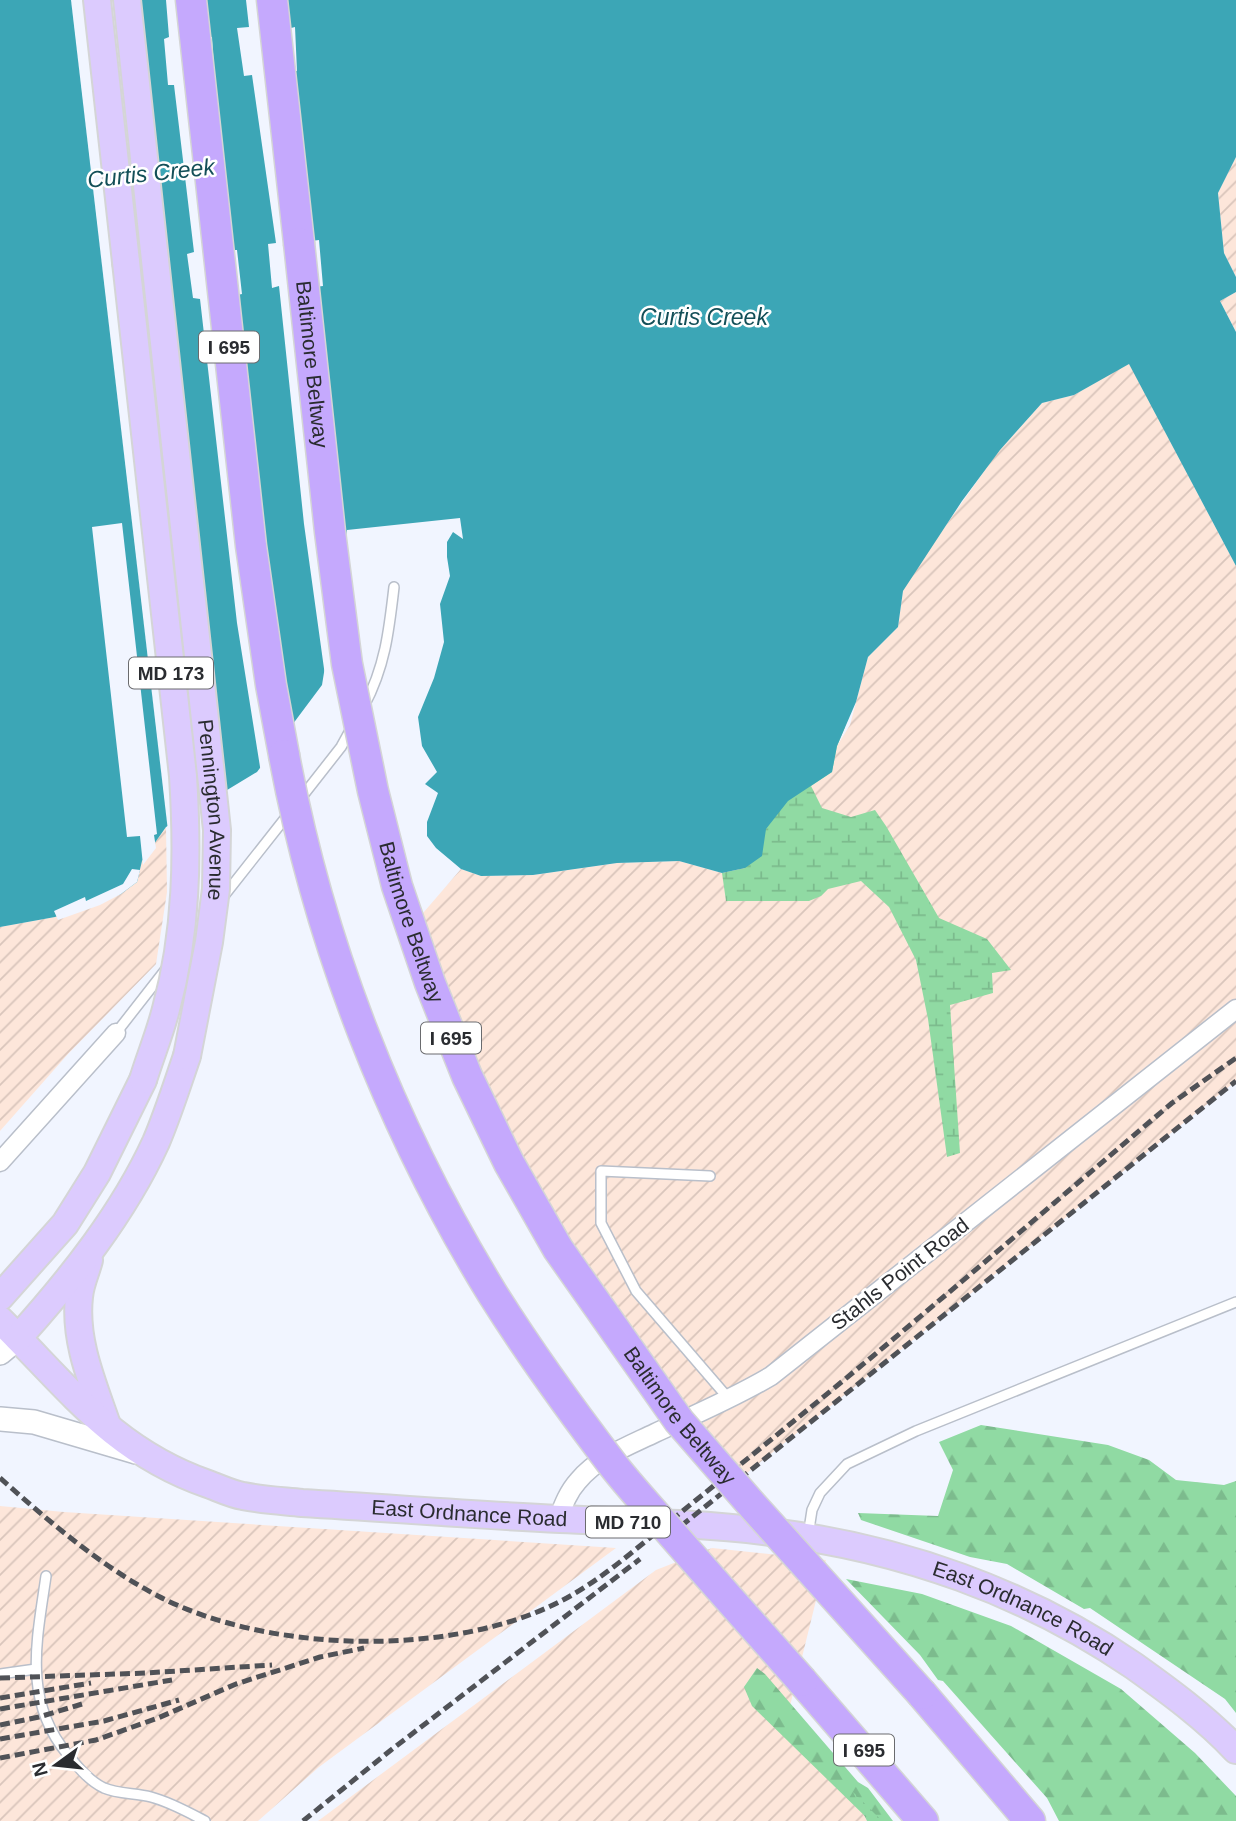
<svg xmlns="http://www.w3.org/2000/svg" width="1236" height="1821" viewBox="0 0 1236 1821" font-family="Helvetica,sans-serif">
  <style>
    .industrial { fill: url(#industrial-furrows) }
    .forest { fill: url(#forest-firs) }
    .wetland { fill: url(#wetland-marsh) }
    .park { fill: url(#park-dots) }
    .water { fill: #3ca6b6 }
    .pier { fill: #f1f5ff }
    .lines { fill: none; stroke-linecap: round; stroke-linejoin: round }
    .service-casing { stroke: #b9bfca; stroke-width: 12 }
    .minor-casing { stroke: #b9bfca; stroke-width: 21 }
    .secondary-casing { stroke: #b9bfca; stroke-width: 26 }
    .primary-casing { stroke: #d4d5d6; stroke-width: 30 }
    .motorway-casing { stroke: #d4d5d6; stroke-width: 33 }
    .service { stroke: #fff; stroke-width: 9 }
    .minor { stroke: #fff; stroke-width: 18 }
    .secondary { stroke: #fff; stroke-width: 23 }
    .primary { stroke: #dccbfe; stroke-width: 26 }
    .motorway { stroke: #c5a9fd; stroke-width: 30 }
    .rail { stroke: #505257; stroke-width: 5; stroke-dasharray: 10 5; stroke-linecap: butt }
    .primary-bridge-casing { stroke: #d4d5d6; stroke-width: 30; stroke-linecap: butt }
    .motorway-bridge-casing { stroke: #d4d5d6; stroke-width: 33; stroke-linecap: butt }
    .primary-bridge { stroke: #dccbfe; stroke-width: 26 }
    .motorway-bridge { stroke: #c5a9fd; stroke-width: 30 }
    .labels { text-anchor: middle; stroke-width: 5; stroke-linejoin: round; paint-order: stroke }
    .shield { fill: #fff; stroke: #6a6b6e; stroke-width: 2 }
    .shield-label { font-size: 19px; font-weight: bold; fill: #2a2c30 }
    .street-label { font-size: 21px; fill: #2a2c30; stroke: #fff }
    .water-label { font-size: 23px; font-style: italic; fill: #134f58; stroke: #fff }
  </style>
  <defs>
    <pattern id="industrial-furrows" width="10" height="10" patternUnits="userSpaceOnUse" patternTransform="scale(1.75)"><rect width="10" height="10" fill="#fde6da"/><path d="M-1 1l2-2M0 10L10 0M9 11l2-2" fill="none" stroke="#d9c5bb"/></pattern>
    <pattern id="forest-firs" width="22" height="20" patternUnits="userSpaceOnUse" patternTransform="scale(1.75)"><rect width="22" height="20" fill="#90daa3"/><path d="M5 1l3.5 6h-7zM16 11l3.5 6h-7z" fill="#7cbb8d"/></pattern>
    <pattern id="wetland-marsh" width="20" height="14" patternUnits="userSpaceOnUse" patternTransform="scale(1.75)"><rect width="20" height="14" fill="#90daa3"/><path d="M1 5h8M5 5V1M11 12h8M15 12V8" fill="none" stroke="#7cbb8d"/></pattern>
    <pattern id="park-dots" width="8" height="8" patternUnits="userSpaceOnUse" patternTransform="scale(1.75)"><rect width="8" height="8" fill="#90daa3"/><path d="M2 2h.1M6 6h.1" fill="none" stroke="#7cbb8d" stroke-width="1.8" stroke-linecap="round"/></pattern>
  </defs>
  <rect width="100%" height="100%" fill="#f1f5ff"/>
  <g class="industrial">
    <path d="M1236 157V277L1224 253 1218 193Z"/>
    <path d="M1236 292V332L1220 301Z"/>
    <path d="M1129 363 1236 566V1081L742 1477 558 1249 411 927 461 869 481 876 533 875 617 863 679 861 722 873 788 801 832 772 837 746 850 725 868 657 898 627 903 591 918 565 997 453 1042 403 1074 395Z"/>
    <path d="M166 827 167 892 156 964 68 1054 0 1131V927L55 917 137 882 142 861Z"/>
    <path d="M0 1506 64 1512 616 1548 319 1767 258 1821H0Z"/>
    <path d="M712 1548 826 1560 787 1718 853 1792 867 1821H318L656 1570Z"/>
  </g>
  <g class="forest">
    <path d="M981 1425 1108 1445 1149 1460 1176 1480 1224 1485 1236 1481V1713L1225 1699 1090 1608 1084 1609 1007 1564 970 1557 861 1520 858 1513 938 1516 953 1470 939 1442Z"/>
    <path d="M846 1579 922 1594 1011 1626 1121 1689 1195 1753 1236 1796V1821H1059L1047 1798 943 1681 938 1680 920 1655Z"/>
    <path d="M757 1668 765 1674 858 1782 868 1788 893 1821H870L752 1706 744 1687Z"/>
  </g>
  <path class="wetland" d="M747 710 845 727 837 746 832 772 811 786 822 808 851 817 875 810 886 826 939 918 987 939 1011 970 992 973 993 993 950 1005 960 1153 947 1157 928 1019 916 960 889 907 861 881 828 889 821 896 809 901H726L722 873 745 868Z"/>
  <path class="park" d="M853 1792 882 1821H867Z"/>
  <path class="water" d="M0 0H1236V157L1218 193 1224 253 1236 277V292L1220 301 1236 332V566L1129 364 1074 395 1042 403 1000 450 962 501 903 591 898 627 868 657 856 702 837 746 832 772 788 801 766 829 762 856 745 868 722 873 679 861 617 863 533 875 481 876 461 869 436 848 427 836V822L438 793 425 784 437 772 422 746 418 717 434 678 444 642 440 604 450 576 447 557V542L453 532 463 539 460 518 347 530 322 685 257 772 166 827 142 861 137 882 121 894 55 917 0 927Z"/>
  <g class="pier">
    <path d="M71 0H135L224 797 168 831Z"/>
    <path d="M166 0H200L204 36 212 37 215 84 209 85 229 250H237L242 294 233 296 288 737 261 773 237 623 200 299 193 298 187 254 194 252 174 85H168L164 39 169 37Z"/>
    <path d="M246 0H283L287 29 295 27 297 71H292L311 241 319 240 323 286 315 287 338 619 326 683 304 524 279 286 272 288 268 244 276 243 252 75 244 76 237 28 249 27Z"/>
    <path d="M122 523 157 834 154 835 156 848 143 865 140 836 127 837 92 527Z"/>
    <path d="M132 869 140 870 137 882 121 894 100 905 58 920 54 911 85 897 86 901 123 884Z"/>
  </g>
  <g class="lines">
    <defs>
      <g id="service">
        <path d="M364 706C385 667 389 631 394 587"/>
        <path d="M301 798 341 747 352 727"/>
        <path d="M223 897 290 812"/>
        <path d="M116 1033 166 969"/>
        <path d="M710 1176 601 1171V1223L636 1291 729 1399"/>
        <path d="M808 1536 812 1510 820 1493 847 1464 916 1431 1236 1302"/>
        <path d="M46 1576C37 1640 22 1700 68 1755 78 1767 89 1781 104 1788 118 1794 136 1793 151 1797 170 1802 188 1812 205 1821"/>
        <path d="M0 1674 36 1669"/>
      </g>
      <g id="minor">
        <path d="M0 1162 116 1033"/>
        <path d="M558 1519C563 1506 568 1492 578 1481 598 1457 628 1446 655 1433 694 1415 734 1398 771 1376L1236 1009"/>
      </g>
      <g id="secondary">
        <path d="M0 1353 18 1338"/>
        <path d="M0 1419 34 1422 136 1452"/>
      </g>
      <g id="primary">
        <path d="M97 0 126 262"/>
        <path d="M127 0 155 260"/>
        <path d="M89 1260C86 1272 80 1284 79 1297 74 1341 93 1384 107 1425"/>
        <path d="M0 1297 65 1224 97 1173 143 1080"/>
        <path id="s1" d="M0 1320C68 1387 113 1451 208 1484 219 1488 231 1494 243 1496 262 1500 283 1501 302 1503 388 1508 474 1515 560 1519 631 1522 701 1523 771 1532 901 1548 1026 1592 1134 1666 1169 1691 1206 1718 1236 1750"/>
        <path d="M18 1338C71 1279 123 1214 156 1142 168 1114 177 1085 187 1056"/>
      </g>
      <g id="motorway">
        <path d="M191 0 251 546 271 685 284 755"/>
        <path d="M272 0 299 243"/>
        <path d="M802 1681 923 1821"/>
        <path d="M922 1694 1030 1821"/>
      </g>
    </defs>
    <use href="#service" class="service-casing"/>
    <use href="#minor" class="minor-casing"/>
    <use href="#secondary" class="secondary-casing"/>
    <use href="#primary" class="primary-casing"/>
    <use href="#motorway" class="motorway-casing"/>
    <use href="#service" class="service"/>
    <use href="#minor" class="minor"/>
    <use href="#secondary" class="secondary"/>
    <use href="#primary" class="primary"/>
    <use href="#motorway" class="motorway"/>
    <g class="rail">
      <path d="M0 1478C50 1522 99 1565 158 1596 267 1653 451 1658 561 1601 598 1582 631 1553 663 1527 703 1494 744 1462 784 1429 915 1323 1043 1212 1172 1103L1236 1058"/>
      <path d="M681 1526 1236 1081"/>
      <path d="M0 1678 146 1673 272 1665"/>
      <path d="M0 1698 91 1683"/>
      <path d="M0 1709 172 1680"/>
      <path d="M0 1725 39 1717 82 1704"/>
      <path d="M0 1739 104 1721 179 1700"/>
      <path d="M0 1758 96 1740 158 1718 236 1684 320 1657 364 1648"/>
      <path d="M303 1821 391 1750 640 1559"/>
    </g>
    <defs>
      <g id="primary-bridge">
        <path id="s2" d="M155 260 217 830 216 889 209 942 187 1056"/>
        <path d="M126 262 183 776C188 854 187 932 166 1009 160 1033 150 1057 143 1080"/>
      </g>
      <g id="motorway-bridge">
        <path id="s3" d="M299 243 330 532 347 664 373 791 397 886 430 983 467 1076 509 1163 558 1249 679 1421 752 1505 922 1694"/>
        <path d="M284 755C319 944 391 1128 492 1293 529 1352 571 1410 613 1465 630 1487 649 1507 666 1527 711 1579 757 1630 802 1681"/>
      </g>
    </defs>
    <use href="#primary-bridge" class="primary-bridge-casing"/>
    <use href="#motorway-bridge" class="motorway-bridge-casing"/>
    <use href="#primary-bridge" class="primary-bridge"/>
    <use href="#motorway-bridge" class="motorway-bridge"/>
  </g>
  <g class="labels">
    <g class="shield">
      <rect x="199" y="331.5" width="60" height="31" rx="5"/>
      <rect x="129" y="657.5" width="84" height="31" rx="5"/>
      <rect x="421" y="1022.5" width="60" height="31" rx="5"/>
      <rect x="586" y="1506.5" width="84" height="31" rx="5"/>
      <rect x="834" y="1734.5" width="60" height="31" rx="5"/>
    </g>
    <g class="shield-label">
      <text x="229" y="354">I 695</text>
      <text x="171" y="680">MD 173</text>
      <text x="451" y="1045">I 695</text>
      <text x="628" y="1529">MD 710</text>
      <text x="864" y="1757">I 695</text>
    </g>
    <g class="street-label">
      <text dy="7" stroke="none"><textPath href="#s3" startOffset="122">Baltimore Beltway</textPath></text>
      <text dy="7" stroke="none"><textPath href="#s2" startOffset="553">Pennington Avenue</textPath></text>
      <text dy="7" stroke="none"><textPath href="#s3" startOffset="690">Baltimore Beltway</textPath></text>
      <text transform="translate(900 1274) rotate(-38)" y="7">Stahls Point Road</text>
      <text dy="7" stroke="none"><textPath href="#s3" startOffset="1256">Baltimore Beltway</textPath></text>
      <text dy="7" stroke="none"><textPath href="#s1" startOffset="532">East Ordnance Road</textPath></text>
      <text dy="7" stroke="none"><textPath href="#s1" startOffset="1099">East Ordnance Road</textPath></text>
    </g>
    <g class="water-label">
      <text transform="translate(151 173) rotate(-6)" y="8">Curtis Creek</text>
      <text x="704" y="325">Curtis Creek</text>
    </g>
  </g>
  <g transform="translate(56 1765) rotate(255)" stroke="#ffffff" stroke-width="5" paint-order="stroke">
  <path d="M0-5L12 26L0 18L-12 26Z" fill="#2a2c30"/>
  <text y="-10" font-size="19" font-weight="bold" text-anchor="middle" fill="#2a2c30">N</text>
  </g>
</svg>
